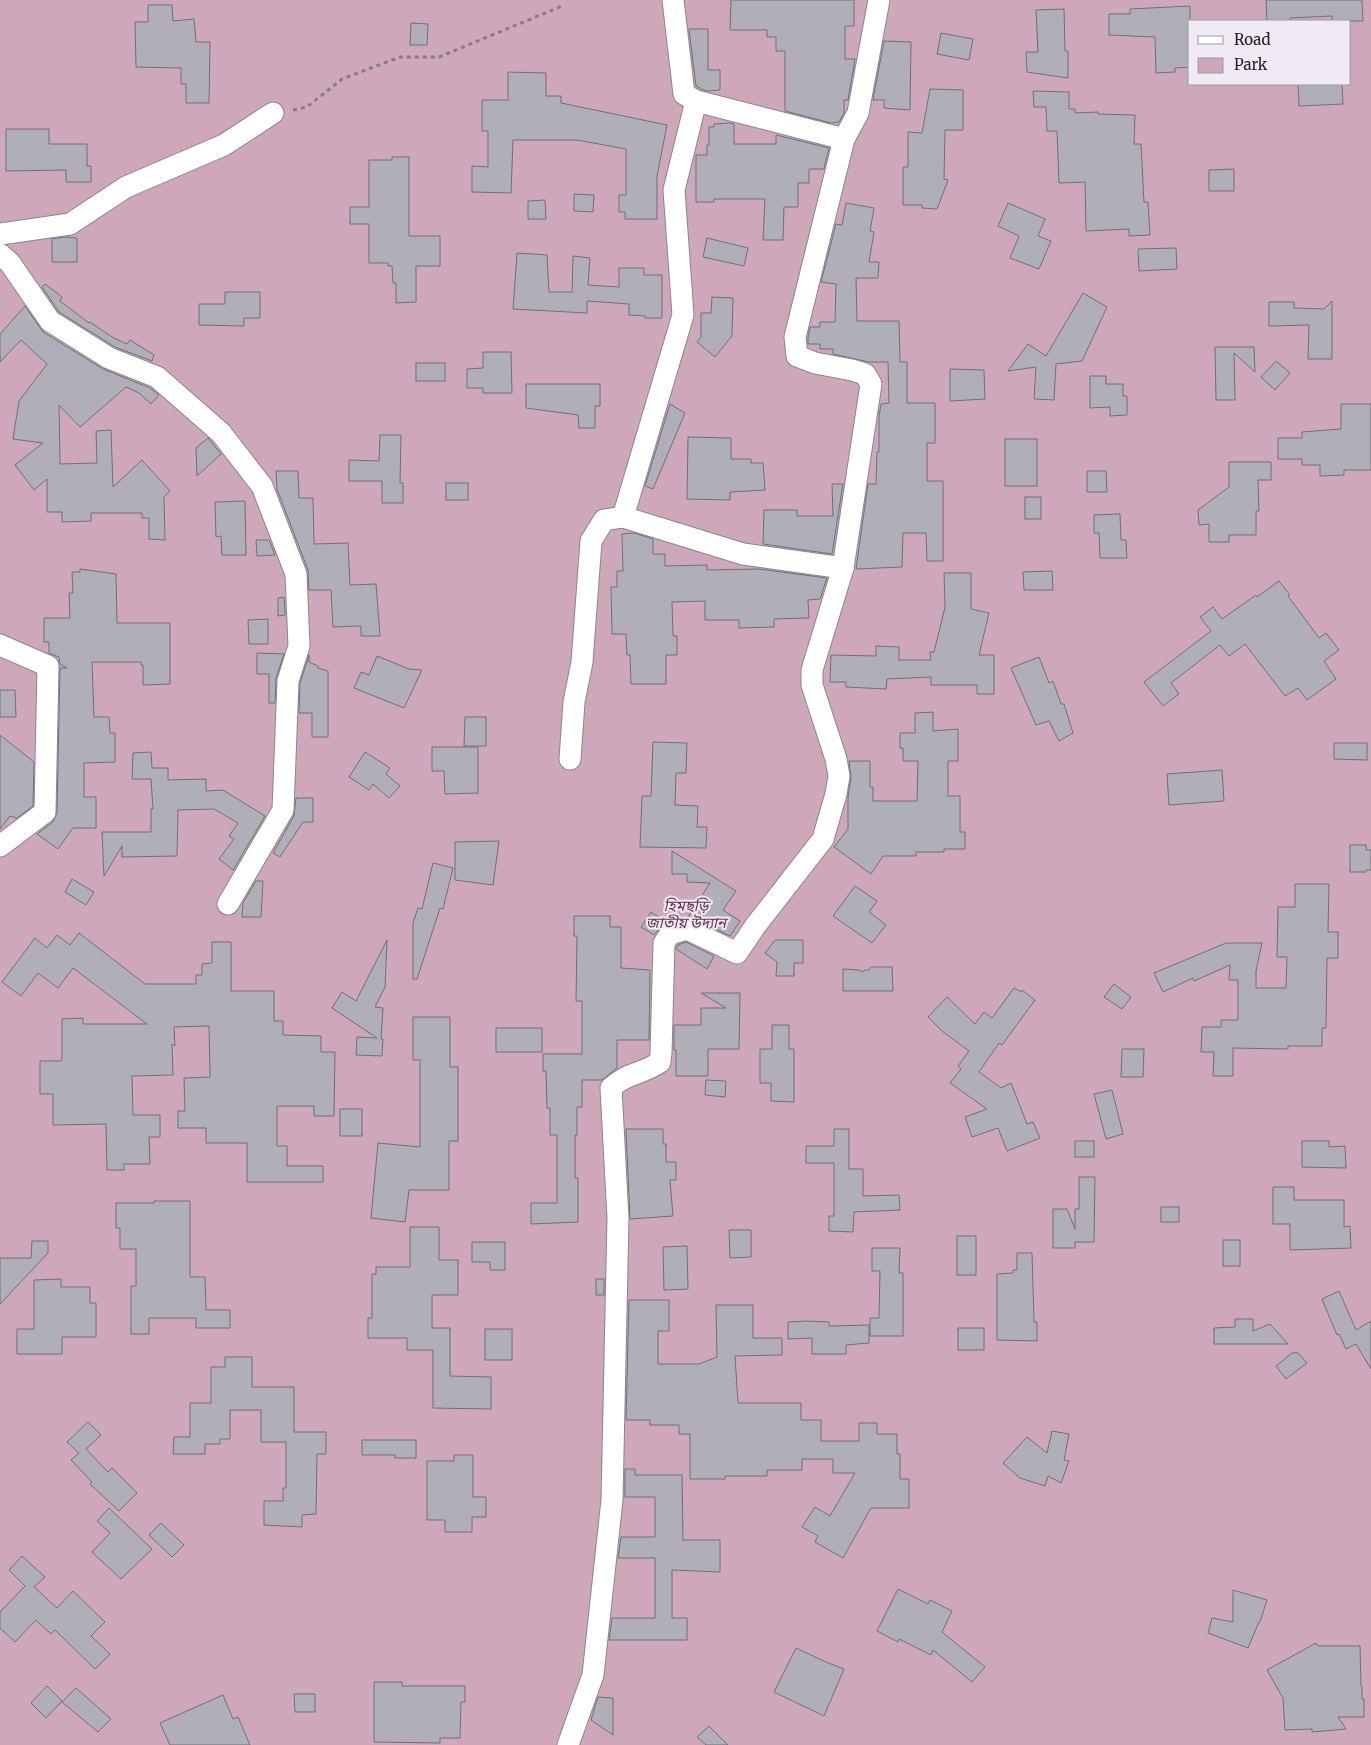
<svg xmlns="http://www.w3.org/2000/svg" width="1371" height="1745" viewBox="0 0 1371 1745" font-family="Merriweather,'Noto Sans Bengali',serif">
  <style>
    .green { fill: #cea7ba; fill-rule: evenodd }
    .building { fill: #b0afb9; stroke: #706f78 }
    .lines { fill: none; stroke-linecap: round; stroke-linejoin: round }
    .minor-casing { stroke: #8a858e; stroke-width: 23 }
    .path { stroke: #837f86; stroke-width: 3; stroke-dasharray: 4 4; stroke-linecap: butt }
    .minor { stroke: #fff; stroke-width: 21 }
    .labels { text-anchor: middle; stroke-width: 4; stroke-linejoin: round; paint-order: stroke }
    .park-label { font-size: 15px; font-style: italic; fill: #69304f; stroke: #efeaf3 }
  </style>
  <rect width="100%" height="100%" fill="#e2dde6"/>
  <path class="green" d="M0 0H1371V1745H0ZM1190 21H1350V84H1190Z"/>
  <g class="building">
    <path d="M731 0H854V26H845V59H855L848 100H844V113L839 122 831 123 785 111V51H776V37H767V30H730Z"/>
    <path d="M1266 0H1362L1363 21H1332V16L1290 18V21H1267Z"/>
    <path d="M148 5H172L173 21 194 19 196 42H210L209 103H186V84H181V68L136 67 135 22H148Z"/>
    <path d="M1190 6V67L1175 68V72L1156 73 1155 37 1109 35V14H1130V9Z"/>
    <path d="M1064 9 1065 51H1068V78L1027 72 1026 52H1038L1036 10Z"/>
    <path d="M411 23 428 24 427 45H410Z"/>
    <path d="M689 29H708V70H720V90L706 91 696 86Z"/>
    <path d="M941 33 973 39 969 60 937 54Z"/>
    <path d="M884 41 911 42 910 110 884 108V100H873Z"/>
    <path d="M508 72 546 73V96H561V103L667 125 657 176V219H625V212H619V195H626V149L577 140H513L511 193 472 192V166L488 167V131H482V100H508Z"/>
    <path d="M1298 84H1342L1343 104 1299 106Z"/>
    <path d="M930 89 963 90V130H945L944 179 948 180 937 209 922 208V205H903V167H908V132L922 133Z"/>
    <path d="M1033 91 1069 92V109H1075V113L1098 112V114L1135 115 1134 144H1141L1144 202H1148L1150 235 1129 236V229L1086 231 1085 182 1059 183 1057 131H1047L1046 107H1034Z"/>
    <path d="M731 123 734 124V144H776V135L829 148 824 169H809V183H798V207H784L783 240H763L765 199H714V202H696V155H707V145H709V127H714V124Z"/>
    <path d="M6 129H49V144H87V166H91V182H66V170L6 171Z"/>
    <path d="M392 157H409V236H440V266H416V302L396 303V283H393L392 266H388V263H369V224H350V207H369V160H392Z"/>
    <path d="M1234 169V191H1209V170Z"/>
    <path d="M574 194 594 195 593 212 574 211Z"/>
    <path d="M545 200 546 219H528V201Z"/>
    <path d="M846 203 874 208 870 231 874 232 869 262H879L878 278H856L857 321H899L900 362H907V403H935V443H927V481H943V561H927L926 533H903L902 567 856 569 868 484H876L877 452H879V416L881 404 889 403 888 362H869L833 354V349H820V344H808V338L810 327H820V322H835L836 284 821 282 836 224 842 225Z"/>
    <path d="M1008 203 1045 219 1038 236 1051 241 1039 269 1010 258 1019 236 998 226Z"/>
    <path d="M65 237 77 238V262H52V239Z"/>
    <path d="M707 238 748 248 744 266 703 257Z"/>
    <path d="M1176 248 1177 269 1139 271 1138 249Z"/>
    <path d="M517 253 547 255 549 292H572L573 256 590 258 588 285 619 287V268H644V275H662V318H645V316L629 315V304L587 301V313L513 309Z"/>
    <path d="M45 284 62 297 60 301 89 323 90 322 112 337 127 344 130 340 154 355 152 361 115 347 59 312 42 287Z"/>
    <path d="M225 292H260V318H244V326L199 325V304H225Z"/>
    <path d="M1083 293 1107 307 1082 361 1056 364 1054 400 1034 399 1036 367 1008 371 1028 344 1046 356Z"/>
    <path d="M712 297 733 298 732 336 715 357 697 342 701 337V313H711Z"/>
    <path d="M1332 301V359H1308L1309 325 1269 326V302H1294V308L1324 309Z"/>
    <path d="M25 306 43 332 103 369 150 388 159 395 151 404 139 393 126 387 80 427 59 405 60 464 97 463 96 431 111 430 113 487 142 460 170 491 164 497 165 540 149 539V518H142V513H91V521L62 522V512H47V479L34 490 15 465 43 443 13 439 19 401 47 364 21 340 0 362V334Z"/>
    <path d="M1215 347H1254L1255 372 1234 353 1235 400H1216Z"/>
    <path d="M483 352H511L512 393H483V388H467V369L483 368Z"/>
    <path d="M1276 361 1290 373 1275 390 1261 377Z"/>
    <rect x="416" y="363" width="29" height="18"/>
    <path d="M950 369 984 370 985 399 950 401Z"/>
    <path d="M1090 376H1106V384H1123V396H1127V415L1110 416V407L1090 408Z"/>
    <path d="M526 384H600V406H595V428H579L578 415 526 408Z"/>
    <path d="M670 404 685 413 653 489 645 486Z"/>
    <path d="M1341 404H1371V470H1344V475L1320 476V465H1302V459H1278V438H1302V432L1341 429Z"/>
    <path d="M380 435H401L400 483H403V503H382V481H349V460L379 461Z"/>
    <path d="M688 437 731 438V459H751V463H763L765 490 730 492V500L687 499Z"/>
    <path d="M208 438 221 454 197 476 196 448Z"/>
    <rect x="1005" y="439" width="32" height="47"/>
    <path d="M1229 462H1271V480H1258L1259 511H1256V535H1229V542H1209V524L1199 525 1198 510 1229 487Z"/>
    <path d="M276 471H298L299 498H313L314 544 348 543 350 585 376 584 380 636H361V626L333 627 331 590H309L308 570 277 489Z"/>
    <path d="M1087 471H1106L1107 492H1087Z"/>
    <rect x="446" y="483" width="22" height="17"/>
    <path d="M832 484H843L832 554 763 544 764 510H797V516H833Z"/>
    <rect x="1025" y="497" width="16" height="22"/>
    <path d="M245 501 246 555H222L221 536 216 537 215 502Z"/>
    <path d="M1120 514 1121 540H1126L1127 558H1100L1099 533H1094V515Z"/>
    <path d="M634 533 653 539V554H665V566L707 565V570L759 569 827 578 820 599 808 600 809 618 774 619V627L739 628V620H705V601L672 602 673 636H677V655H666V684H631L630 655H627L626 634H612L611 587H617V571H623L622 534Z"/>
    <path d="M256 540H269L275 555 257 556Z"/>
    <path d="M80 569 116 574 117 623H170V684L143 685V665H141V662H92L94 717H109L110 733H115V762L84 763V797H96V828H73L58 849 37 834 53 822 57 813 60 668H67L60 664 59 657 49 653V642H44V618H70L69 593H73L72 572H80Z"/>
    <path d="M1052 571 1053 590H1024L1023 572Z"/>
    <path d="M944 573H971V609L989 613 979 655H994V694H977V685H931V677L887 679 886 689 846 687V682H830L831 655 876 656V646L899 647V660H931L930 652H934L945 607Z"/>
    <path d="M1279 581 1290 595 1288 596 1319 638 1326 633 1339 650 1324 661 1336 679 1307 700 1298 688 1285 696 1245 644 1229 656 1220 645 1171 683 1179 694 1163 706 1144 682 1211 631 1200 617 1213 607 1222 619 1256 595 1257 597Z"/>
    <path d="M284 597 285 615 278 616V598Z"/>
    <path d="M268 619V644H249L248 620Z"/>
    <path d="M257 653 284 654 276 678 275 703H269V674H257Z"/>
    <path d="M309 655V662L318 666V668L328 671V737H312V713H299L300 683Z"/>
    <path d="M377 656 409 669 422 670 404 708 354 688 361 672 369 675Z"/>
    <path d="M1039 657 1049 683 1053 681 1061 704H1064L1073 733 1059 741 1049 721 1036 725 1011 668Z"/>
    <path d="M0 690H15L16 717H0Z"/>
    <path d="M933 712V731L958 729V761H948V796H960V832H965V849H944V852H916V856H883L871 874 834 847 848 829V796L851 778 849 761H870V787H873V801H917L918 761H903V748H900V733H915V713Z"/>
    <path d="M465 717H486V746H464Z"/>
    <path d="M0 735 34 762 33 806 17 818 10 816 0 829Z"/>
    <path d="M653 742 687 743 686 773H676L675 805 698 806 697 827H707L706 848 640 847 642 796H651Z"/>
    <path d="M1334 743H1367V760L1334 759Z"/>
    <path d="M432 747H478V793L445 794 444 771H432Z"/>
    <path d="M151 752 152 768H168V780L206 779V791L223 790 265 816 233 870 219 859 234 839 229 836 238 823 214 809 178 810 177 856 122 857V846L104 876 102 832H151V809H153L151 779H132L133 753Z"/>
    <path d="M365 752 390 768 386 774 400 786 389 798 373 784 369 790 349 777Z"/>
    <path d="M1222 770 1224 801 1169 805 1167 774Z"/>
    <path d="M296 798H313V822H303L280 857 273 853 294 816Z"/>
    <path d="M499 841 493 885 455 880V842Z"/>
    <path d="M1350 845H1366V850H1371V870H1366V872H1350Z"/>
    <path d="M672 851 736 891 723 910 740 921 730 936 692 918 688 917 710 883 687 882V874H672Z"/>
    <path d="M433 863 453 868 443 909 440 908 417 979H413V923L418 908 422 909Z"/>
    <path d="M72 879 94 892 86 905 65 892Z"/>
    <path d="M256 881H263L261 917H242L243 903Z"/>
    <path d="M1295 884H1329L1328 932H1338V958H1327L1326 1028H1322V1046H1288V1049L1233 1048V1076H1213L1214 1052H1201L1202 1027H1221V1020H1238V980H1229L1230 965 1194 981 1193 978 1163 992 1154 973 1226 943H1262L1256 971V988H1286L1287 957H1277L1278 907H1295Z"/>
    <path d="M855 886 877 901 869 912 886 925 872 943 833 916Z"/>
    <path d="M651 912 666 922 660 927 654 935 641 927Z"/>
    <path d="M574 916H610V927H621V968L650 970 649 1040H617V1068L602 1080H582V1107H577V1135H575V1178H578V1222L531 1224V1203H557V1135H550V1108H547L546 1071H543V1054H582V1001H576L577 936H574Z"/>
    <path d="M79 933 145 984H196V975H202V964L212 963V942H231V991H274V1021H283V1035L321 1036V1052H335L334 1116H314V1106H277V1146H287V1166H323V1182H247V1143H206V1128H178V1111H185L184 1078 210 1077 209 1026 174 1027 175 1046 172 1044 173 1075 132 1076 133 1115H160V1137H149L150 1164H124V1170H107L106 1124 53 1125V1094H40V1061H61L62 1058V1019L83 1018V1024H147L73 968 58 988 38 973 21 996 2 982 35 938 47 948 57 935 70 945Z"/>
    <path d="M387 940 385 987 375 1007 383 1008 381 1039H383L382 1056 356 1055 357 1037 377 1038 332 1008 342 992 356 1001Z"/>
    <path d="M775 940H803V963H794V976H776L777 962 765 953Z"/>
    <path d="M686 942 714 956 707 969 676 949 678 945Z"/>
    <path d="M871 967H892L893 991H843V969L859 970 863 972 865 970H869Z"/>
    <path d="M1114 984 1131 997 1122 1009 1104 997Z"/>
    <path d="M1014 988 1021 992 1022 990 1035 1000 1002 1045 999 1043 979 1072 1001 1088 1011 1083 1027 1124 1033 1122 1040 1138 1007 1151 998 1128 972 1137 965 1117 987 1109 950 1083 961 1069 958 1066 969 1051 942 1031 928 1017 947 997 975 1024 984 1012 992 1018Z"/>
    <path d="M701 993H740L739 1049H708V1076H676V1050H674V1025H701V1008H726Z"/>
    <path d="M413 1017H450V1067H458V1141H449V1190H409L405 1222 371 1218 378 1143 420 1147V1060H413Z"/>
    <path d="M772 1025H789V1049H794V1102L771 1101V1083H760V1049H772Z"/>
    <rect x="496" y="1028" width="46" height="24"/>
    <path d="M1122 1049H1144L1143 1077H1121Z"/>
    <path d="M706 1080 726 1081 725 1097 705 1095Z"/>
    <path d="M1112 1090 1123 1134 1106 1139 1094 1094Z"/>
    <rect x="340" y="1109" width="22" height="27"/>
    <path d="M626 1129H663V1144H666V1162H676V1180H670L673 1216 630 1219Z"/>
    <path d="M834 1129H849V1169H863V1196L899 1195 900 1210 854 1212 853 1232 829 1231V1216H834V1163H806V1146H834Z"/>
    <rect x="1075" y="1141" width="19" height="16"/>
    <path d="M1302 1141H1329V1147L1345 1146 1346 1168 1302 1167Z"/>
    <path d="M1079 1177H1095L1094 1242H1075V1248H1053V1209H1067L1075 1229V1209H1079Z"/>
    <path d="M1273 1187H1294V1200H1344V1227L1350 1226 1351 1248 1290 1250V1224H1273Z"/>
    <path d="M154 1201H190V1277H205L206 1310H230V1328H196V1318H149V1334H131V1286H136V1249H120V1228H116V1203H154Z"/>
    <rect x="1161" y="1207" width="18" height="15"/>
    <path d="M410 1227H439V1260H458V1295H432V1328H450V1376L491 1377V1409L433 1408V1350H407V1338H368V1318H372V1274H376V1267H410Z"/>
    <path d="M729 1230H751V1257L730 1258Z"/>
    <rect x="957" y="1236" width="19" height="39"/>
    <rect x="1223" y="1240" width="17" height="26"/>
    <path d="M32 1241H48V1253L0 1304V1258H31Z"/>
    <path d="M472 1242H505V1270H490V1262H472Z"/>
    <path d="M687 1246 688 1289 664 1290 663 1247Z"/>
    <path d="M872 1248H900L899 1273H903V1336H870V1318H879L880 1271H872Z"/>
    <path d="M1017 1253H1032L1034 1322H1037V1341L997 1340V1274L1013 1273V1270H1017Z"/>
    <path d="M61 1279V1287H90V1303H96V1337H62V1354H17V1329H34V1280Z"/>
    <rect x="596" y="1279" width="8" height="16"/>
    <path d="M1339 1291 1356 1330 1371 1321V1369L1356 1344 1346 1349 1339 1334 1337 1335 1322 1299Z"/>
    <path d="M629 1300H669V1331H658V1364H699L717 1357 716 1305H753V1338H782V1355L735 1356 738 1403H801V1420H821V1441H859V1423H877V1434H897V1454H900V1479H909V1508H871L843 1558 815 1542 818 1536 802 1527 815 1507 830 1516 855 1473H833V1459H802V1470H767V1476H725V1479H690V1434H679V1425H650V1420H626Z"/>
    <path d="M1235 1319H1253V1331L1270 1324 1288 1344H1214V1328L1235 1327Z"/>
    <path d="M807 1321 829 1322V1326L869 1325V1343L846 1345V1354H812V1338L788 1339V1322Z"/>
    <rect x="958" y="1328" width="26" height="22"/>
    <rect x="485" y="1329" width="27" height="31"/>
    <path d="M1292 1353H1298L1307 1363 1286 1379 1276 1366Z"/>
    <path d="M225 1357H252V1387H294V1432H326V1454H317L316 1514 302 1515V1527L264 1525V1501H283V1488H286V1442H261V1410H230V1439H220V1444H205V1454H173L174 1437H190V1403H211V1367H225Z"/>
    <path d="M88 1422 101 1435 86 1449 108 1472 112 1468 137 1493 119 1511 90 1484 92 1482 71 1460 79 1453 67 1442Z"/>
    <path d="M1052 1431 1069 1434 1064 1460 1069 1461 1061 1483 1048 1476 1045 1486 1020 1478 1003 1463 1027 1437 1047 1453Z"/>
    <path d="M362 1440H416V1458H395V1455H362Z"/>
    <path d="M454 1455H473V1497H486V1517H472V1532H445V1520H427V1461H454Z"/>
    <path d="M625 1469H635V1475H682L683 1540H720V1572L672 1570V1618H687V1640H609L612 1618H655V1558H618L621 1537H655V1497H625Z"/>
    <path d="M109 1508 152 1549 121 1579 92 1552 110 1533 97 1521Z"/>
    <path d="M161 1523 184 1545 172 1557 149 1535Z"/>
    <path d="M22 1556 45 1577 34 1587 57 1608 73 1591 105 1622 91 1636 110 1654 95 1669 55 1630 51 1634 36 1620 15 1642 0 1628V1612L25 1586 9 1570Z"/>
    <path d="M898 1589 928 1604 930 1600 952 1611 942 1632 985 1667 972 1682 933 1650 931 1655 899 1639 898 1642 877 1631Z"/>
    <path d="M1233 1590 1267 1600 1260 1622H1259L1248 1648 1208 1633 1212 1618 1233 1622Z"/>
    <path d="M1316 1643 1318 1646H1360L1361 1686H1362V1699H1364V1717H1338L1346 1729 1312 1732V1729L1285 1730 1283 1698 1267 1670Z"/>
    <path d="M796 1648 826 1662 844 1669 824 1716 774 1692Z"/>
    <path d="M374 1682H402V1686H465V1702H461L460 1738H440V1743L374 1742Z"/>
    <path d="M47 1686 62 1701 46 1718 31 1703Z"/>
    <path d="M76 1688 111 1719 98 1732 62 1702Z"/>
    <path d="M294 1694H315V1712H295Z"/>
    <path d="M223 1695 233 1719 238 1717 250 1745H170L160 1723Z"/>
    <path d="M598 1697 613 1698V1735L591 1720Z"/>
    <path d="M709 1726 728 1745H706L697 1737Z"/>
  </g>
  <g class="lines">
    <defs>
      <g id="minor">
        <path d="M673 0 684 94 696 101 844 139"/>
        <path d="M696 101 674 190 683 315 623 517 743 554 843 568"/>
        <path d="M0 234 70 224 126 187 224 145 273 113"/>
        <path d="M0 254 10 263 50 321 109 358 157 377 221 433 262 486 296 574 299 646 288 681 283 810 228 904"/>
        <path d="M0 645 48 666 45 812 0 846"/>
        <path d="M570 759 574 702 582 662 591 541 604 520 623 517"/>
        <path d="M568 1745 593 1675 612 1500 618 1218 611 1088C628 1072 643 1074 660 1062L661 1053 664 943 670 934 687 929 737 953 756 925 823 839 836 794 839 776 836 759 812 685V670L843 568 871 384 865 374 852 370 815 363 797 356 795 337 844 139 858 113 879 0"/>
      </g>
    </defs>
    <use href="#minor" class="minor-casing"/>
    <path class="path" d="M293 110 307 107 342 79 400 57H439L562 6"/>
    <use href="#minor" class="minor"/>
  </g>
  <g class="labels">
    <g class="park-label">
      <text x="686" y="911">হিমছড়ি<tspan x="686" dy="17">জাতীয় উদ্যান</tspan></text>
    </g>
  </g>
  <rect x="1188" y="20" width="162" height="65" fill="#efeaf3" stroke="#9d99a0"/>
  <rect x="1198" y="36" width="25" height="8" fill="#ffffff" stroke="#9d99a0"/>
  <text x="1234" y="45" font-size="15" fill="#222024">Road</text>
  <rect x="1198" y="58" width="25" height="15" fill="#cea7ba" stroke="#9d99a0"/>
  <text x="1234" y="70" font-size="15" fill="#222024">Park</text>
</svg>
